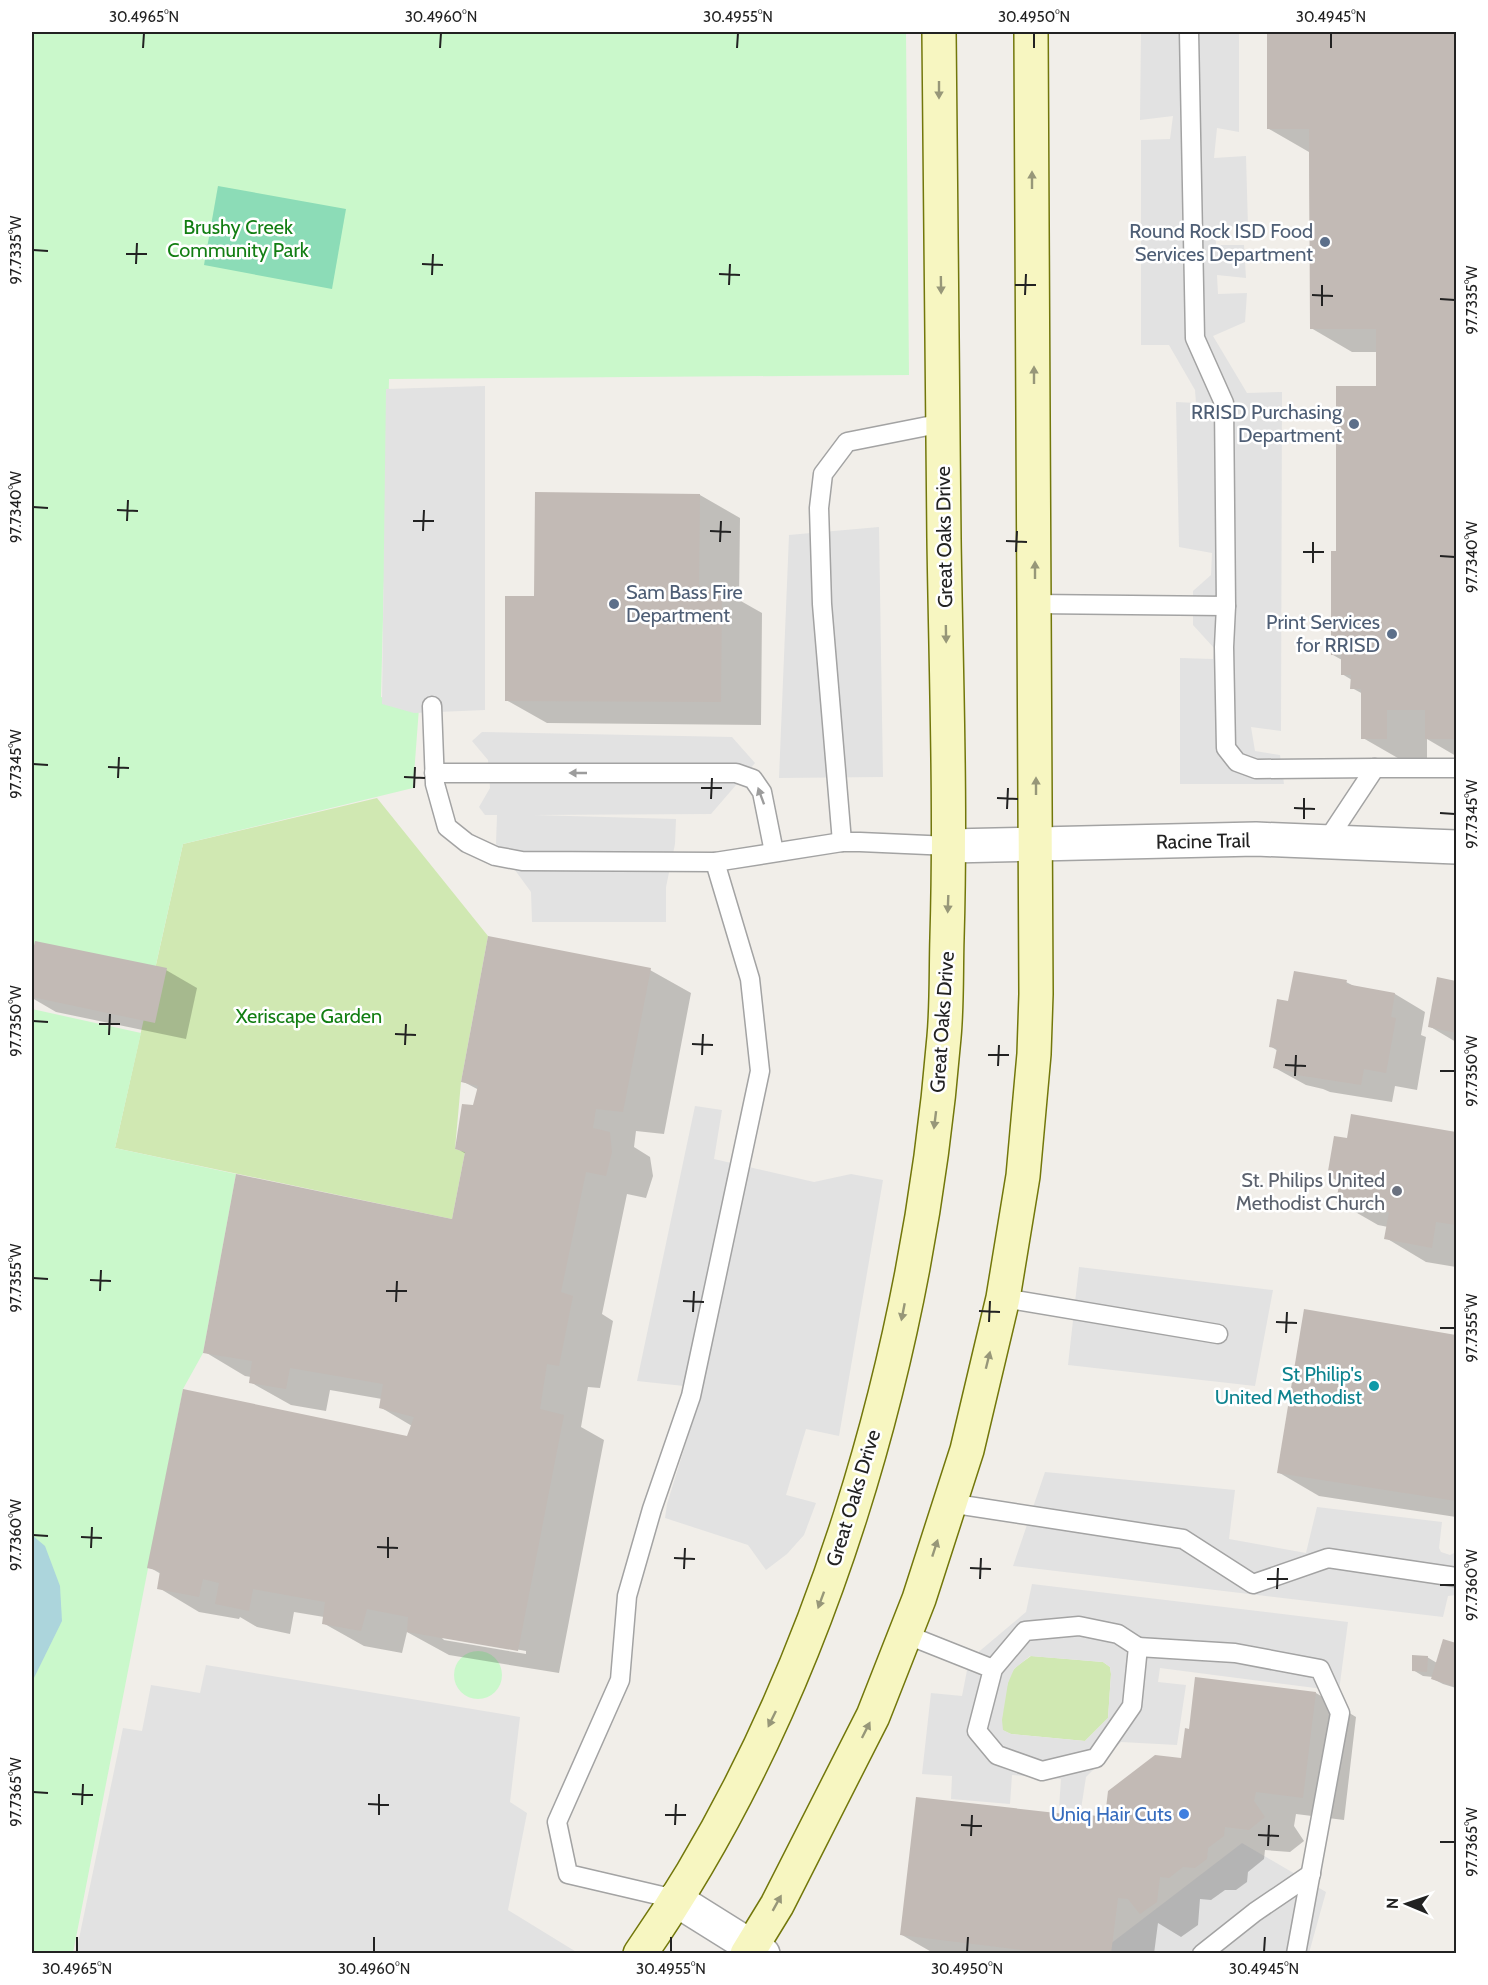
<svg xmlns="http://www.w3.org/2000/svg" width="1488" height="1985" viewBox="0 0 1488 1985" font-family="Cabin,sans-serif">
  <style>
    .grass { fill: #d0e8b2 }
    .park { fill: #caf8cb }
    .pitch { fill: #8cdcb7 }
    .parking { fill: #e2e2e2; fill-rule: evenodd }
    .water { fill: #acd5dc }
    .shadow { fill: #0003; fill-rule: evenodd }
    .building { fill: #c2bab5 }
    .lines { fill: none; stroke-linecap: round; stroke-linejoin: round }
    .lane-casing { stroke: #a3a3a3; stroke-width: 21 }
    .street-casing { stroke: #a3a3a3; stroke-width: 36 }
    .secondary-casing { stroke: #72770b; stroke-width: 36 }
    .lane { stroke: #fff; stroke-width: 18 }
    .street { stroke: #fff; stroke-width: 33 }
    .secondary { stroke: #f7f6c1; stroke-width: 33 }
    .oneway { fill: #979779 }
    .oneway2 { fill: #9c9c9c }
    .ticks { fill: none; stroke: #222; stroke-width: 2 }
    .service-dot { fill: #5c6f8a; stroke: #fff; stroke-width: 2 }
    .worship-dot { fill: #6b7280; stroke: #fff; stroke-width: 2 }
    .culture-dot { fill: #0f9aa8; stroke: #fff; stroke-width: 2 }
    .shop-dot { fill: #3f7fe0; stroke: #fff; stroke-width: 2 }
    .labels { text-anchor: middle; stroke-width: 5; stroke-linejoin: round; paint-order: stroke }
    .park-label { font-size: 20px; fill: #127e13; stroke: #fff }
    .service-label { font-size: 20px; fill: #4e5e75; stroke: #fff; text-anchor: end }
    .street-label { font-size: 20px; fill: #222; stroke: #fff }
    .worship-label { font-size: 20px; fill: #5b616d; stroke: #fff; text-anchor: end }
    .culture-label { font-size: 20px; fill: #0d838f; stroke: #fff; text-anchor: end }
    .shop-label { font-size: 20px; fill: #366cbe; stroke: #fff; text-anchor: end }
    .neatline { fill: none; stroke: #222; stroke-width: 2 }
    .ticks-label { font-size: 15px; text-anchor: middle; fill: #222 }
  </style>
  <rect width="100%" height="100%" fill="#f1eee9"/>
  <g class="grass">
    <path d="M377 798 488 936 461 1082 455 1149 465 1152 452 1219 115 1148 183 844Z"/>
    <path d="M1031 1656 1103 1662 1110 1667 1111 1674 1108 1718 1085 1741 1011 1734 1002 1730C1001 1716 1005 1679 1015 1668 1019 1664 1026 1660 1031 1656Z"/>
  </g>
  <g class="park">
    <path d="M32 32H906L909 375 389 379 381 697 419 708 413 788 183 844 155 969 32 947Z"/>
    <path d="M32 1009 141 1033 115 1148 236 1174 203 1353 183 1389 73 1953 32 1954Z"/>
    <circle cx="478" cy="1675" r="24"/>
  </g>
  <path class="pitch" d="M218 186 346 209 332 289 204 265Z"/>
  <g class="parking">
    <path d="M1141 32H1239V132L1217 128 1214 158 1246 156 1248 227 1215 226 1216 245H1244L1246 278 1217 275 1218 294 1247 293 1245 322 1213 336 1247 393 1282 392 1281 731 1251 727 1255 751 1280 755 1284 784H1180V658L1213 659 1214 648 1193 625V591L1211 575 1212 553 1179 547 1176 402 1196 403 1195 390 1169 345H1141V140L1170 139 1173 116 1140 120Z"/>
    <path d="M485 386V710L414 713 382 704 386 389Z"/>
    <path d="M879 527 883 777 779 778 789 535Z"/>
    <path d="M482 732 732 737 755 763 711 814 534 815 676 819 675 844 666 887V922H532L531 892 496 844 497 815H485L479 807 490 788 488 760 472 741Z"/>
    <path d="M695 1106 722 1110 714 1159 814 1182 851 1174 883 1180 839 1436 806 1429 786 1495 816 1503 804 1535 787 1554 766 1570 748 1545 665 1518 667 1504 703 1388 637 1381Z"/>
    <path d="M1079 1267 1273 1290 1255 1386 1068 1365Z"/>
    <path d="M1045 1472 1235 1490 1229 1539 1306 1553 1317 1507 1442 1522 1439 1548 1441 1552 1450 1555 1456 1552V1595L1448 1596 1443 1617 1013 1566Z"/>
    <path d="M1032 1584 1348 1622 1339 1691 1160 1668 1158 1682 1186 1685 1177 1745 1121 1742 1086 1777 1081 1809 1059 1808 1061 1779 1012 1775 1010 1804 951 1799 952 1776 922 1774 931 1693 962 1696 969 1660 1026 1612ZM1030 1656 1103 1662 1110 1667 1111 1674 1108 1718 1085 1741 1011 1734 1003 1730 1002 1720 1008 1683 1014 1669Z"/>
    <path d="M206 1665 520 1717 510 1802 527 1813 508 1910 578 1953H76L123 1728 142 1731 151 1685 200 1693Z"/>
    <path d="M1242 1843 1326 1892 1309 1953 1097 1954Z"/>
  </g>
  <path class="water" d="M32 1535 45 1546 60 1586 62 1621 32 1682Z"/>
  <g class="shadow">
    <path d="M1269 32H1456V756L1427 739V761H1403L1363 738V694L1352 688V680L1342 674V660L1333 655 1338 553 1378 387V352H1352L1311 328 1309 152 1269 129Z"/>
    <path d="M700 495 740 518 739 600 762 613 761 725 547 723 506 700 535 598Z"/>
    <path d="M36 943 166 970 197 988 186 1039 56 1012 32 998V962Z"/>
    <path d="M650 970 691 993 664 1134 636 1131 634 1147 650 1157 653 1176 646 1198 627 1194 602 1314 613 1321 600 1388 588 1387 581 1427 604 1440 559 1673 449 1655 407 1632 402 1653 364 1646 323 1623 324 1617 294 1612 290 1634 257 1627 240 1617 239 1619 199 1612 159 1588 161 1574 149 1567 408 1438 412 1426 380 1407 382 1399 330 1390 326 1411 291 1405 250 1382 251 1377 245 1376 205 1352 453 1221 466 1154 456 1148 475 1107 479 1090 462 1081ZM440 1636 526 1651V1654L444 1640Z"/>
    <path d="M1438 979 1456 983V1042L1429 1026Z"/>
    <path d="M1346 982 1356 987 1395 994 1425 1012 1421 1035 1426 1037 1417 1090 1395 1086 1392 1102 1330 1092 1323 1089 1306 1085 1275 1068 1278 1051 1270 1046 1289 1003Z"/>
    <path d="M1352 1115 1456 1134V1267L1426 1262 1386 1238 1388 1227 1378 1225 1338 1202 1341 1183 1329 1176 1348 1140Z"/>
    <path d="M1305 1311 1456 1336V1517L1319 1496 1278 1472Z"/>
    <path d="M1444 1641 1456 1644V1688L1443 1684 1433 1679V1677L1423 1676 1413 1670 1427 1657 1437 1663Z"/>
    <path d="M1316 1693 1356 1717 1344 1820 1296 1814 1294 1826 1304 1841 1290 1852 1265 1850 1264 1859 1248 1872 1247 1882 1236 1890H1225L1211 1900 1200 1899 1198 1925 1181 1937 1158 1923 1154 1954H935L902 1935 1076 1817 1106 1818 1183 1759Z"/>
  </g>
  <g class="building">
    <path d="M1267 32H1456V739H1425V710H1387V739H1361V689H1350L1351 675H1341V655H1331V551H1336V386H1376V329H1310L1309 129H1267Z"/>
    <path d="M535 492 700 494 699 588H722L721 702 505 701V596H534Z"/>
    <path d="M488 936 651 968 623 1112 596 1109 593 1128 610 1132 612 1152 606 1176 586 1172 561 1292 573 1296 559 1366 547 1364 540 1409 564 1415 518 1651 407 1632 408 1617 367 1609 361 1631 322 1624 325 1602 253 1589 249 1611 215 1604 219 1583 203 1579 199 1597 157 1589 160 1571 147 1568 183 1389 407 1436 414 1417 379 1408 383 1384 290 1368 286 1389 249 1383 252 1361 203 1353 236 1174 452 1219 465 1152 455 1149 462 1104 473 1105 478 1086 461 1082Z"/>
    <path d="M35 941 167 968 155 1023 32 997V955Z"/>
    <path d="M1294 971 1347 980 1346 984 1395 993 1391 1017 1396 1018 1386 1073 1364 1069 1361 1085 1297 1075 1298 1073 1273 1068 1277 1048 1269 1047 1277 999 1288 1001Z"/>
    <path d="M1437 977 1456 981V1033L1428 1027Z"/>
    <path d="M1351 1114 1456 1132V1225L1436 1222 1432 1248 1384 1239 1389 1212 1336 1203 1340 1179 1327 1177 1334 1136 1347 1138Z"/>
    <path d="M1304 1309 1456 1335V1501L1277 1473Z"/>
    <path d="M1443 1639 1456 1643V1673L1453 1686 1431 1679Z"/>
    <path d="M1412 1655 1428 1656 1427 1672 1412 1671Z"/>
    <path d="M1195 1677 1316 1692 1303 1798 1256 1792 1254 1801 1265 1817 1249 1830 1225 1827 1224 1836 1208 1848 1207 1859 1195 1868 1183 1867 1169 1878 1160 1877 1157 1902 1140 1914 1128 1899 1118 1898 1111 1954H1054L900 1935 916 1797 1074 1815V1813L1105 1817 1108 1791 1155 1755 1181 1758 1185 1728 1189 1729Z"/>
  </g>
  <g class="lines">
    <defs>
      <g id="lane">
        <path d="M1035 604 1226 606 1224 403 1195 338 1189 32"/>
        <path d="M1226 606 1224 647 1226 748 1237 762 1256 769 1375 768"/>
        <path d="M432 706 435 784 447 827 467 843 495 856 522 861 715 862 842 842H860L950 846"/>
        <path d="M434 773H736L753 779 762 792 774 852"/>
        <path d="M842 842 822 604 819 508 823 474 847 442 943 423"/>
        <path d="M1326 842 1375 768H1456"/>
        <path d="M1003 1298 1218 1334"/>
        <path d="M949 1503 1183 1539 1253 1584 1328 1558 1456 1577"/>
        <path d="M905 1634 993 1669 977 1731 997 1755 1042 1771 1096 1758 1132 1706 1138 1647 1118 1634 1079 1626 1025 1631 993 1669"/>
        <path d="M1138 1647 1235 1653 1320 1669 1340 1713 1296 1954"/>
        <path d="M675 1899 568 1874 557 1822 620 1680 627 1596 652 1509 691 1396 760 1071 750 979 715 862"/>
        <path d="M1202 1954 1255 1912 1311 1874"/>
      </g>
      <g id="street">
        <path d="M950 846 1256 839 1456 847"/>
        <path d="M675 1899 763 1954"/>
      </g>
      <g id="secondary">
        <path d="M640 1954C822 1692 918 1352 944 1037 947 1004 946 971 947 938 951 805 946 672 944 539 941 370 940 201 939 32"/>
        <path d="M747 1954 777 1905 873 1716 919 1599 967 1450 1003 1298 1023 1176 1034 1054 1036 994 1031 32"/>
      </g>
    </defs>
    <use href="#lane" class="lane-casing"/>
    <use href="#street" class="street-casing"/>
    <use href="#secondary" class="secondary-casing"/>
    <use href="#lane" class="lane"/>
    <use href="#street" class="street"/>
    <use href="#secondary" class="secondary"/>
  </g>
  <defs><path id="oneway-solid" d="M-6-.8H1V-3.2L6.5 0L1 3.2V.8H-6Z" transform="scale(1.5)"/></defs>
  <g class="oneway">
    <use href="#oneway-solid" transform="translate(939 90) rotate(90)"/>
    <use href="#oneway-solid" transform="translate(1032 180) rotate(-90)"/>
    <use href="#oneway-solid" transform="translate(941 285) rotate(89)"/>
    <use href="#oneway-solid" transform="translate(1034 375) rotate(-90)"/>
    <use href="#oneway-solid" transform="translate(1035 570) rotate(-90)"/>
    <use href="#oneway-solid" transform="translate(946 634) rotate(89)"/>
    <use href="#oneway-solid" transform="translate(1036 786) rotate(-90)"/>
    <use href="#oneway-solid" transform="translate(948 904) rotate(92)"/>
    <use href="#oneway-solid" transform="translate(935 1120) rotate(97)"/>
    <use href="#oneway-solid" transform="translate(903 1312) rotate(101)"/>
    <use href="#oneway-solid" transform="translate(988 1360) rotate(-76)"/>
    <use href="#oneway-solid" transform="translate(935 1548) rotate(-72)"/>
    <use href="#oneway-solid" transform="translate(821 1600) rotate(110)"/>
    <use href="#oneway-solid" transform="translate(772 1719) rotate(116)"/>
    <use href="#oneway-solid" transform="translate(866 1730) rotate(-63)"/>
    <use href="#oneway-solid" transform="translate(777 1903) rotate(-61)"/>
  </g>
  <g class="oneway2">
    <use href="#oneway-solid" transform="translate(578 773) rotate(180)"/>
    <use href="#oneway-solid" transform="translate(761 796) rotate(-110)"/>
  </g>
  <path class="ticks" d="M143 48 144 33M440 48 441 33M737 48 738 33M1034 48V33M1331 48V33M33 250 48 251M126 254H147M136 264 137 243M422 264 443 265M719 274 740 275M432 275 433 254M729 285 730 264M1015 285H1036M1025 295 1026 274M1312 295 1333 296M1440 299 1455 300M1322 306V285M33 507 48 508M117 510 138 511M127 521 128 500M413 521H434M423 531 424 510M710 531 731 532M1006 541 1027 542M720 542 721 521M1016 552 1017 531M1303 552H1324M1440 556 1455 557M1313 563V542M33 764 48 765M108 767 129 768M404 777 425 778M118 778 119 757M414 788 415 767M701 788H722M997 798 1018 799M711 799 712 778M1294 808 1315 809M1007 809 1008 788M1440 813 1455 814M1304 819V798M33 1021 48 1022M99 1024H120M395 1034 416 1035M109 1035 110 1014M692 1044 713 1045M405 1045 406 1024M702 1055 703 1034M988 1055H1009M1285 1065 1306 1066M998 1066 999 1045M1440 1071H1455M1295 1076 1296 1055M33 1278 48 1279M90 1280 111 1281M100 1291 101 1270M386 1291H407M683 1301 704 1302M396 1302 397 1281M979 1311 1000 1312M693 1312 694 1291M989 1322 990 1301M1276 1322 1297 1323M1440 1328H1455M1286 1333 1287 1312M33 1535 48 1536M81 1537 102 1538M377 1547 398 1548M91 1548 92 1527M388 1558V1537M674 1558 695 1559M970 1568 991 1569M684 1569 685 1548M980 1579 981 1558M1267 1579H1288M1440 1585H1455M1277 1589 1278 1568M33 1792 48 1793M72 1794 93 1795M368 1804 389 1805M82 1805 83 1784M379 1815V1794M665 1815H686M675 1825 676 1804M961 1825 982 1826M1258 1835 1279 1836M971 1836 972 1815M1440 1842H1455M1268 1846 1269 1825M77 1952V1937M374 1952V1937M671 1952V1937M967 1952 968 1937M1264 1952 1265 1937"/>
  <g class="service-dot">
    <circle cx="1325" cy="242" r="6"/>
    <circle cx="1354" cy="424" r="6"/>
    <circle cx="614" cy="604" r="6"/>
    <circle cx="1392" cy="634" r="6"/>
  </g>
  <circle class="worship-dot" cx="1397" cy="1191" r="6"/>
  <circle class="culture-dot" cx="1374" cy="1386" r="6"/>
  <circle class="shop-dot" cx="1184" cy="1814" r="6"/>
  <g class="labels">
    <g class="park-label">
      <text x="238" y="234">Brushy Creek<tspan x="238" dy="23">Community Park</tspan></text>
      <text x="309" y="1023">Xeriscape Garden</text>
    </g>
    <g class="service-label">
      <text x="1313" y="238">Round Rock ISD Food<tspan x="1313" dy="23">Services Department</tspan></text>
      <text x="1342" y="419">RRISD Purchasing<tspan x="1342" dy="23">Department</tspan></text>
      <text x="626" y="599" text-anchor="start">Sam Bass Fire<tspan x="626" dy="23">Department</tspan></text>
      <text x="1380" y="629">Print Services<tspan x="1380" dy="23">for RRISD</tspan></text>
    </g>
    <g class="street-label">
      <text transform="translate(944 537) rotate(-91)" y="7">Great Oaks Drive</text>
      <text transform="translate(1203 841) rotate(-1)" y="7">Racine Trail</text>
      <text transform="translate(942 1022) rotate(-86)" y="7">Great Oaks Drive</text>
      <text transform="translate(853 1498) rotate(-73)" y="7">Great Oaks Drive</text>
    </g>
    <g class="worship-label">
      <text x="1385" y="1187">St. Philips United<tspan x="1385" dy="23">Methodist Church</tspan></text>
    </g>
    <g class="culture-label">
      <text x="1362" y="1381">St Philip's<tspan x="1362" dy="23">United Methodist</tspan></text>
    </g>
    <g class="shop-label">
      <text x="1172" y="1821">Uniq Hair Cuts</text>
    </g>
  </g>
  <rect width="1488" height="1985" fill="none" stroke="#ffffff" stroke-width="66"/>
  <g transform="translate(1407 1904) rotate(272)" stroke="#ffffff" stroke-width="4.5" paint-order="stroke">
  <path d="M0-4.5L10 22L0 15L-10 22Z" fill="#222222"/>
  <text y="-9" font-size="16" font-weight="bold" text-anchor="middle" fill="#222222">N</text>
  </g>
  <rect x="33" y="33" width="1422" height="1919" class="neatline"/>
  <g class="ticks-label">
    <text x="144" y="22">30.4965°N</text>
    <text x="441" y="22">30.4960°N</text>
    <text x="738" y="22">30.4955°N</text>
    <text x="1034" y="22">30.4950°N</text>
    <text x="1331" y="22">30.4945°N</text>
    <text transform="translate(16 250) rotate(-90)" y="5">97.7335°W</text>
    <text transform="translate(1472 300) rotate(-90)" y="5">97.7335°W</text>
    <text transform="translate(16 507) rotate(-90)" y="5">97.7340°W</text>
    <text transform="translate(1472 557) rotate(-90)" y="5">97.7340°W</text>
    <text transform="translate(16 764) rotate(-90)" y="5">97.7345°W</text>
    <text transform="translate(1472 814) rotate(-90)" y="5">97.7345°W</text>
    <text transform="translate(16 1021) rotate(-90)" y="5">97.7350°W</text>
    <text transform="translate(1472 1071) rotate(-90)" y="5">97.7350°W</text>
    <text transform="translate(16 1278) rotate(-90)" y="5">97.7355°W</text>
    <text transform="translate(1472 1328) rotate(-90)" y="5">97.7355°W</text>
    <text transform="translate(16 1535) rotate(-90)" y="5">97.7360°W</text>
    <text transform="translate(1472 1585) rotate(-90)" y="5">97.7360°W</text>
    <text transform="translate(16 1792) rotate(-90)" y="5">97.7365°W</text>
    <text transform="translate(1472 1842) rotate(-90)" y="5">97.7365°W</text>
    <text x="77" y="1974">30.4965°N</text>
    <text x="374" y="1974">30.4960°N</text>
    <text x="671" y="1974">30.4955°N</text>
    <text x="967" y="1974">30.4950°N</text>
    <text x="1264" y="1974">30.4945°N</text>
  </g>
</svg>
